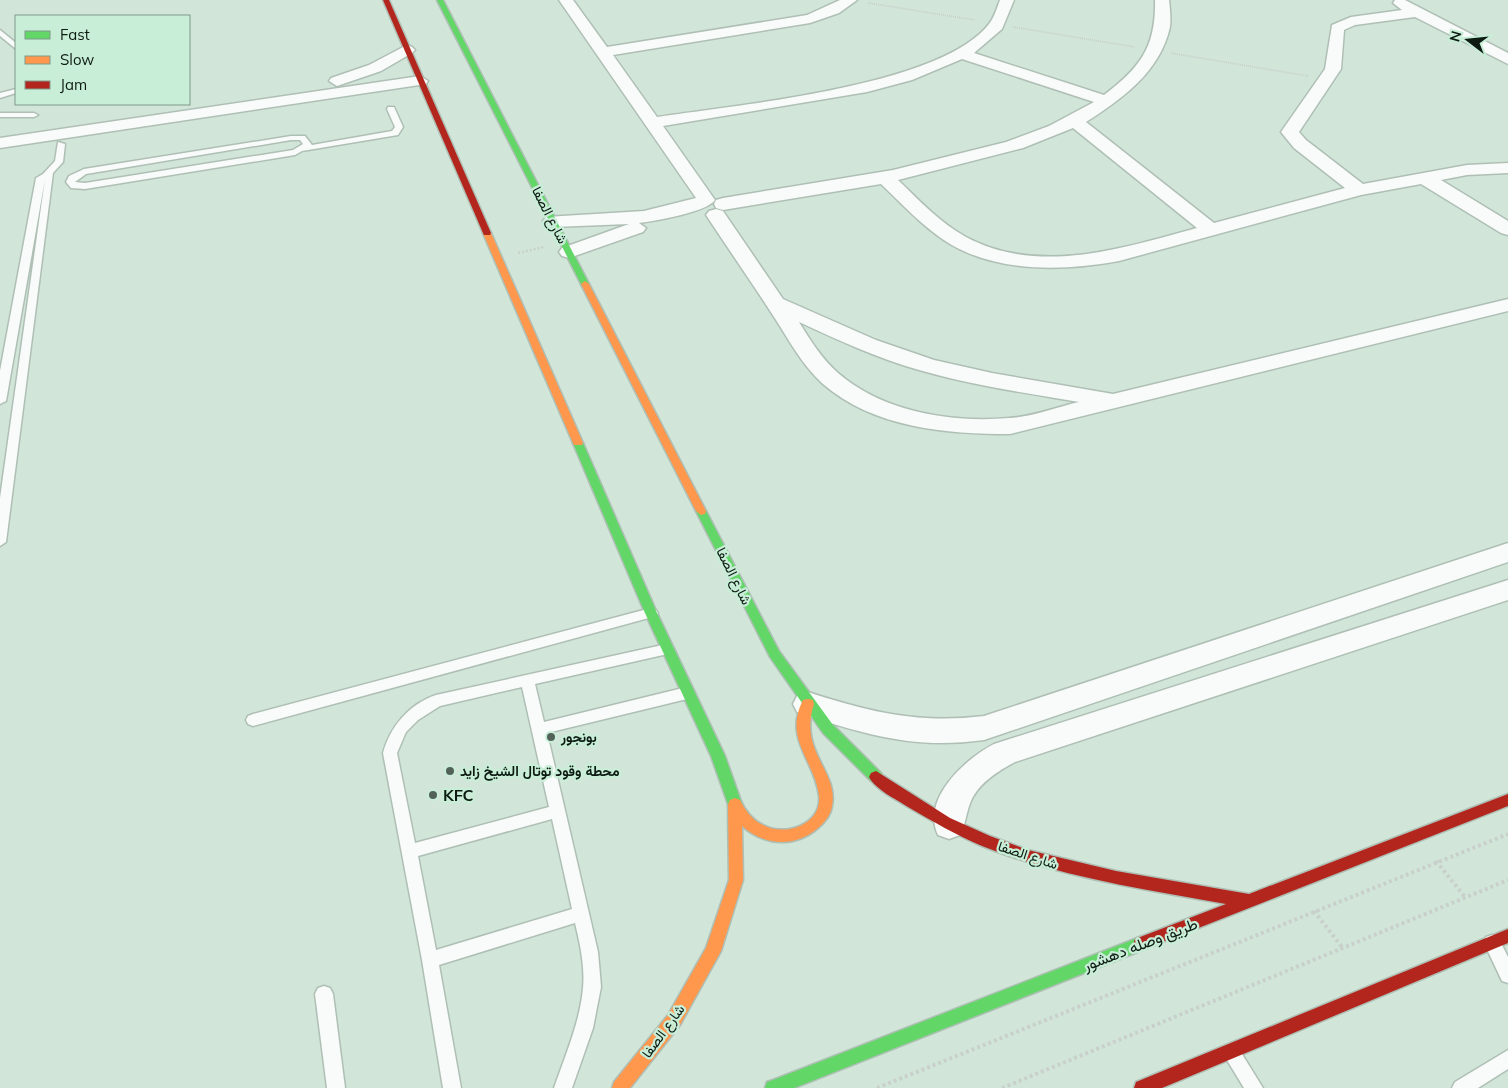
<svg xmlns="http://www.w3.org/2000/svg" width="1508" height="1088" viewBox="0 0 1508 1088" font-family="Mulish,Vazirmatn,sans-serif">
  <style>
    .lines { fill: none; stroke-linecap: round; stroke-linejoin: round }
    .lane-casing { stroke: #afbfb5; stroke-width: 3 }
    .street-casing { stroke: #afbfb5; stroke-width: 3 }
    .fast-casing { stroke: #afbfb5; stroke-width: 3 }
    .slow-casing { stroke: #afbfb5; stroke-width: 3 }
    .jam-casing { stroke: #afbfb5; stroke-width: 3 }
    .path-far2 { stroke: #c9d0cc; stroke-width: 2; stroke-dasharray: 1 1; stroke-linecap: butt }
    .path-far1 { stroke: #c9d0cc; stroke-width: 2.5; stroke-dasharray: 2 2; stroke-linecap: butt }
    .path { stroke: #c9d0cc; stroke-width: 4; stroke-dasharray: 3 3; stroke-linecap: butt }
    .lane { fill: #f8fbf9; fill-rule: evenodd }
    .street { fill: #f8fbf9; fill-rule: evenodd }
    .fast { fill: #63d668; fill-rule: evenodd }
    .slow { fill: #ff974d; fill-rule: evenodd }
    .jam { fill: #b3261e; fill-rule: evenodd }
    .poi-dot { fill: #526258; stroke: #c9eed8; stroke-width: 2 }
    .labels { text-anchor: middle; stroke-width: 4.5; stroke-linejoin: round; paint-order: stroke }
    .street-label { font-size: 14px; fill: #0d1b13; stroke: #c9eed8 }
    .poi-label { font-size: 14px; font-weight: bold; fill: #0d1b13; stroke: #c9eed8; text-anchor: start }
    .near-poi-label { font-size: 16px; font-weight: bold; fill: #0d1b13; stroke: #c9eed8; text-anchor: start }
    .near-street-label { font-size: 16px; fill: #0d1b13; stroke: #c9eed8 }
  </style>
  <rect width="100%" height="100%" fill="#d1e6d9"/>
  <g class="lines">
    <defs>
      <g id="lane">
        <path d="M0 30 16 43V49L0 36Z"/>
        <path d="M16 89V93L0 98V93Z"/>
        <path d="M388 107H394L403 127 398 135 302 151 295 155 85 189 71 188 66 182 69 176 84 169 291 136H305L312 145 392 131 395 127 387 109ZM291 140H300L303 144 293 150 85 183 75 182 86 174Z"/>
        <path d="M0 113H34L38 115 34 117H0Z"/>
        <path d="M58 142 65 144 63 162 53 173 6 542 0 546V498L45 179 6 401 0 404V371L36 178 43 174 55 161Z"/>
        <path d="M651 608 656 610 658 613 656 616 253 726 248 724 246 720 248 716 253 714Z"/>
        <path d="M667 644 672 645 674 649 672 653 535 684 544 722 687 687 692 689 694 693 692 697 687 699 547 733 598 952 601 987 593 1028 572 1088H554C565 1056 580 1022 583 988 585 966 580 944 575 923L439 965 461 1088H443L422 960 383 753C390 727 409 704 436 695ZM522 687 549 807 415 843 397 753 406 732 418 720 440 706ZM552 819 572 909 436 950 418 856Z"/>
        <path d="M1492 935 1498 937 1508 957V983L1502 981 1484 943 1486 937Z"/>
        <path d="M324 986 330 988 333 994 345 1088H327L315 994 318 988Z"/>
        <path d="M1231 1043 1237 1046 1263 1088H1244L1222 1052 1225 1046Z"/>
        <path d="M1508 1050V1069L1478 1088H1452L1455 1082Z"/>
      </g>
      <g id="street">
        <path d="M559 0H573L607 47 807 15 840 0H857L839 13 810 23 613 55 657 117C735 105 940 87 989 24 994 18 997 8 1000 0H1014L1002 29 974 53 1104 95C1141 67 1156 46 1155 0H1169C1170 8 1171 19 1170 27 1160 72 1122 99 1086 122L1214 223 1345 188 1294 148 1281 132 1325 69 1332 25 1351 17 1402 10 1393 3 1395 0H1405L1508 53V64L1415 17 1355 25 1344 30 1341 69 1299 132 1306 140 1363 184 1467 165 1508 163V173L1467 175 1441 180 1508 221V235L1501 233 1421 184 1361 195 1119 261C1065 271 999 273 950 244 924 228 903 205 881 184L723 210 716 208 714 204 716 200 723 198 893 170 1006 142 1049 126 1094 102 962 59 912 80 867 92 663 126 715 200C707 212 655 221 639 223L646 228 643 232 569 258 562 256 559 252 562 248 629 224 553 227 546 225 543 221 546 217 644 211 696 198ZM1073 128 1197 228C1123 248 1039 276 966 237 940 223 919 200 898 180L1023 148Z"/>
        <path d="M407 45 412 47 415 50 412 53 381 71 337 86 329 81 331 78 369 65Z"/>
        <path d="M420 76 428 81 426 84 0 148V138Z"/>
        <path d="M716 209 723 211 783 299 876 340 934 360 992 373 1113 394 1508 299V311L1010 434C946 434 874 428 823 384 803 366 790 342 776 320 753 284 729 250 706 215L709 211ZM799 322C838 340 877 358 919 370 971 385 1026 393 1079 402 1057 407 1032 417 1009 418 951 423 883 412 838 373 822 359 810 340 799 322Z"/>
        <path d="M1508 543V562L984 740C915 750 862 734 797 712L793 704 797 696 808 692C869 712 919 724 984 716Z"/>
        <path d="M1508 580V600L1015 762C998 771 979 783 971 801 966 812 966 824 960 835L949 839 938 835C921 799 965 759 994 744Z"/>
      </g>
      <g id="fast">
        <path d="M437 0H443L589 284 588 286H582L581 284Z"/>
        <path d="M578 440 583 443 657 613 725 756 742 804 740 808 735 810 730 808 728 804 711 756 645 613 573 443Z"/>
        <path d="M701 507 706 511 779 651 833 725 881 773 883 777 881 781 876 783 871 781 823 733 770 657 696 511Z"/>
        <path d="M1140 937 1145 939 1147 944 1145 949 794 1088H765L767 1082 773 1080Z"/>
      </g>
      <g id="slow">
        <path d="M487 230 491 233 583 443 582 445H574L573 443 483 233Z"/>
        <path d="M585 281 589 284 706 511 705 514 701 515 696 511 581 284Z"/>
        <path d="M808 699 813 700 814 704C798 752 839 771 832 806 831 815 824 823 818 828 795 848 765 846 742 826L743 880 721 951 680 1025 630 1088H612L614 1082 668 1015 706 948 729 880 728 804 730 800 735 798 740 800C745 810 752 820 763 825 784 837 822 825 819 796 815 760 783 740 803 700Z"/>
      </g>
      <g id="jam">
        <path d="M383 0H389L491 233 490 235H484L483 233Z"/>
        <path d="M876 771 950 818 990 836 1028 850 1116 871 1249 894 1508 794V806L1140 951 1135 949 1133 944 1135 939 1226 904C1143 889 1060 877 982 846 956 835 932 821 908 807 896 799 876 790 869 777L871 773Z"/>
        <path d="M1508 929V943L1162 1088H1134L1136 1082Z"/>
      </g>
    </defs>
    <use href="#lane" class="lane-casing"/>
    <use href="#street" class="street-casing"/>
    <use href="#fast" class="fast-casing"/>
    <use href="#slow" class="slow-casing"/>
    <use href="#jam" class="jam-casing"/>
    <g class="path-far2">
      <path d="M868 3 975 20"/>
      <path d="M1013 27 1135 47"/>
      <path d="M1171 53 1308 76"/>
    </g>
    <path class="path-far1" d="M518 253 544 247"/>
    <g class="path">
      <path d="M1436 861 1465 897"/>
      <path d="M1314 911 1342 947"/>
      <path d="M877 1088 1508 834"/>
      <path d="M1002 1088 1508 880"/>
    </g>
    <use href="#lane" class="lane"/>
    <use href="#street" class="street"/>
    <use href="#fast" class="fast"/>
    <use href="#slow" class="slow"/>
    <use href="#jam" class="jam"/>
  </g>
  <g class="poi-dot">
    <circle cx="551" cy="737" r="5"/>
    <circle cx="450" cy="771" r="5"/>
    <circle cx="433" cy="795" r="5"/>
  </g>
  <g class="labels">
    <g class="street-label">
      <text transform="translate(550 215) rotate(63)" y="5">شارع الصفا</text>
      <text transform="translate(734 576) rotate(64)" y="5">شارع الصفا</text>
      <text transform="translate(1028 855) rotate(18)" y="5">شارع الصفا</text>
      <text transform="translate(663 1031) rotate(-54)" y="5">شارع الصفا</text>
    </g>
    <g class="poi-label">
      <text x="561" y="742">بونجور</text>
      <text x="460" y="776">محطة وقود توتال الشيخ زايد</text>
    </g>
    <g class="near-poi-label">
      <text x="443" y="801">KFC</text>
    </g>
    <g class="near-street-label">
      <text transform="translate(1140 944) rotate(-21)" y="6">طريق وصله دهشور</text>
    </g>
  </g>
  <rect x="15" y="15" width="175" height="90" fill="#c9eed8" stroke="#7e9a89"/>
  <rect x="25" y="31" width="25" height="8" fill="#63d668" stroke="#7e9a89"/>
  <text x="60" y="40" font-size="15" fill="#0d1b13">Fast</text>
  <rect x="25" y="56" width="25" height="8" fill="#ff974d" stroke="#7e9a89"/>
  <text x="60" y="65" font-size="15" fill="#0d1b13">Slow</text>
  <rect x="25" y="81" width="25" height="8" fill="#b3261e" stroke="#7e9a89"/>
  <text x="60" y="90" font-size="15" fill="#0d1b13">Jam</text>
  <g transform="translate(1468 40) rotate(286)" stroke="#c9eed8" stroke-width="4" paint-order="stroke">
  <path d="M0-4L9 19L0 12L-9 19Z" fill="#0d1b13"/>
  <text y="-8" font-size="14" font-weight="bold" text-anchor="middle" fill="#0d1b13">N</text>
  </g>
</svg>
